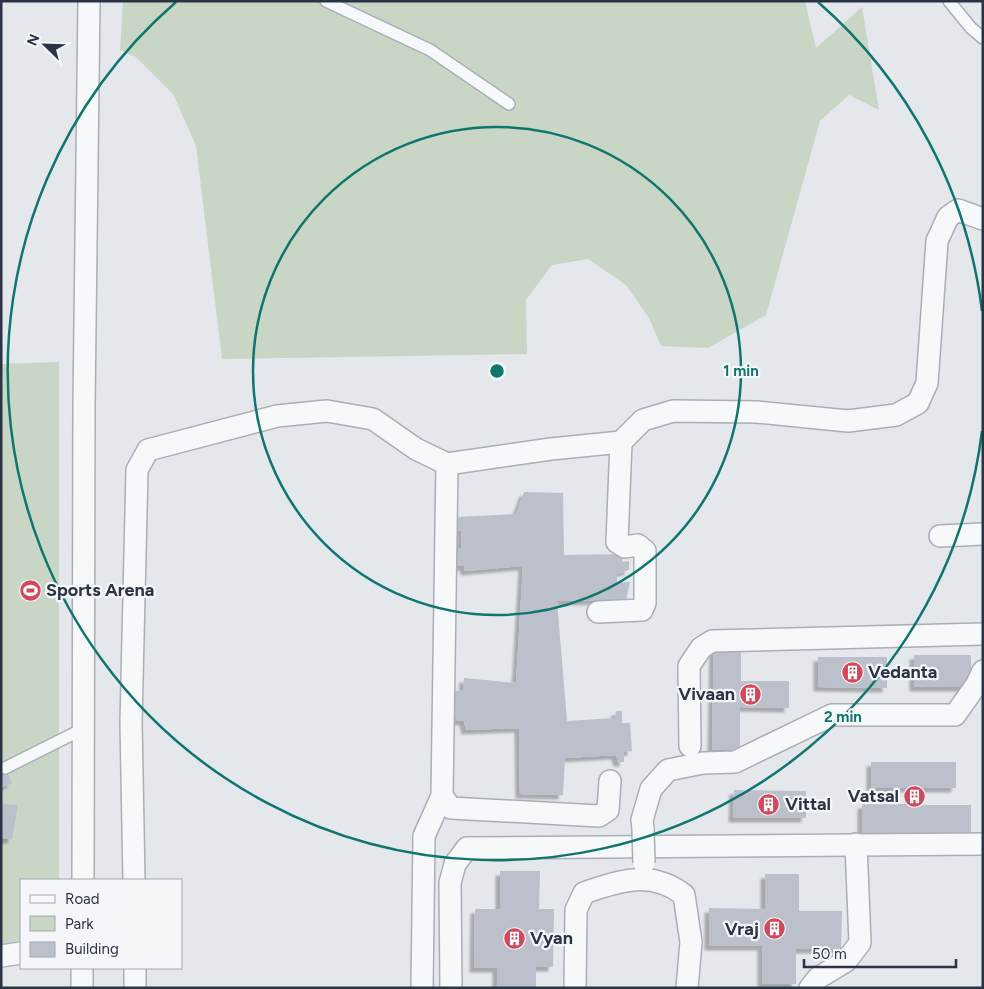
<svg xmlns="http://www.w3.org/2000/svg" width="984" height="989" viewBox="0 0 984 989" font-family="Figtree,sans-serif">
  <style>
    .green { fill: #c9d6c5 }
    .building { fill: #bbc0ca; filter: url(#shadow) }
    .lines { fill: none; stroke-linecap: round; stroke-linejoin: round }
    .service-casing { stroke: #a9aeb7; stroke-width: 14 }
    .minor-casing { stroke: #a9aeb7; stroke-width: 24 }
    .service { stroke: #f7f8fa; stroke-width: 11 }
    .minor { stroke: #f7f8fa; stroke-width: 21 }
    .minor-bridge-casing { stroke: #a9aeb7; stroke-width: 24; stroke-linecap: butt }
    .minor-bridge { stroke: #f7f8fa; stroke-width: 21 }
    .ring { fill: none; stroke: #0f766e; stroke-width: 2.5 }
    .labels { text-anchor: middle; stroke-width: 4.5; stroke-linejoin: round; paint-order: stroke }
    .poi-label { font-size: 18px; font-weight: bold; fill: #2b3445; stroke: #f4f6f9; text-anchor: start }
    .centre { fill: #0f766e; stroke: #f4f6f9; stroke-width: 2.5 }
    .ring-label { font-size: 15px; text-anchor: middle; font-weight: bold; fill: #0f766e; stroke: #f4f6f9; stroke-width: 4.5; stroke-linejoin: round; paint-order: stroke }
  </style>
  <defs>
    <filter id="shadow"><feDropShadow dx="-4.5" dy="4.5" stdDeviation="1" flood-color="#0004"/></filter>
  </defs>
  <rect width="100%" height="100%" fill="#e4e7ec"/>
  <g class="green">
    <path d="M123 1H805L816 48 862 7 879 110 849 95 820 121 766 315 708 348 661 346 649 318 626 285 588 259 552 265 526 300 527 354 222 359 196 146 173 94 136 57 120 50Z"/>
    <path d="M59 362V880H21V941L1 944V364Z"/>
  </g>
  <g class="building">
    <path d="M524 492 563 493 564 555 624 554 622 562 629 561V570L617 574V583L630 582 626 600 557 601 567 721 615 718 616 711H622V723H630L632 751 624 752V762H618L616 755 565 758 563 795 520 794 519 728 466 730 464 721 456 720 455 691 463 690 464 678 516 683 523 566 465 571 464 566H453L454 548H461L462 530 454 532 456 517 516 514Z"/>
    <path d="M714 642H741V681H789V708L740 707V750H712Z"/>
    <rect x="914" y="655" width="57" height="32"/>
    <path d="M818 657H887V688L818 687Z"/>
    <path d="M1 759 12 783 1 788Z"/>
    <path d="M871 762H956V788H920V805H971V835H862V804H910V788H871Z"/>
    <path d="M734 790 806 791V818H733Z"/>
    <path d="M1 804 18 805 12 839H1Z"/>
    <path d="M500 871H540L539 909H554L553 967H536V988H497V968H474L475 909H500Z"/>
    <path d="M765 874H799V911H842L841 949H796V984H762V946H709V908L765 909Z"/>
  </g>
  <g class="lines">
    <defs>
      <g id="service">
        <path d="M326 1 430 50 509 104"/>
        <path d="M949 1 971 28 983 38"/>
        <path d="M5 768 83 729"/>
      </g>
      <g id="minor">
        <path d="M447 464 442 796 451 808 599 816 608 810 610 781"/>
        <path d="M940 536 983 534"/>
        <path d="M598 612 642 610 645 603V551L638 545 625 547 617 542 621 442"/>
        <path d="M690 746 689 666 701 648 712 641 983 634"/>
        <path d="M643 829 642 820 651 789 668 770 703 763 735 762 832 715H955L977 684 983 671"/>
        <path d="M83 880 84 406 89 1"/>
        <path d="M134 880 131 722 137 470 148 450 277 416 327 411 373 419 416 449 447 464 551 449 621 442 643 420 673 411 757 412 848 421 896 415 918 403 927 383 937 241 948 217 958 210 983 219"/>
        <path d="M1 956 21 953"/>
        <path d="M135 968V988"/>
        <path d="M82 988V968"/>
        <path d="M422 988 424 836 442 796"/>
        <path d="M451 988 450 883 455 864 467 848 983 844"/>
        <path d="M575 988 576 910 584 893C620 880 652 870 684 895L691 942 687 988"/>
        <path d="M810 988 818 978 846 961 860 943 856 844"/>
      </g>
    </defs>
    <use href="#service" class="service-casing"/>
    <use href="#minor" class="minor-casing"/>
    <use href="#service" class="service"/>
    <use href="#minor" class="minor"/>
    <defs>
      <path id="minor-bridge" d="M643 829 644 863"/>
    </defs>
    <use href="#minor-bridge" class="minor-bridge-casing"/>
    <use href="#minor-bridge" class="minor-bridge"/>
  </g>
  <g class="ring">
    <circle cx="497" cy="371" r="244"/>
    <path d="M982 431A489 489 0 1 1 176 2M818 2A489 489 0 0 1 982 311"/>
  </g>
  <defs>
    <symbol id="stadium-disc" viewBox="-11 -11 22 22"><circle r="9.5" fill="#d1495b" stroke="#f4f6f9"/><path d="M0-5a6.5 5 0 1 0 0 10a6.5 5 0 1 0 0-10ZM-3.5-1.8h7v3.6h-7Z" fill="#fff"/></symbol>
    <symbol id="building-disc" viewBox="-11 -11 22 22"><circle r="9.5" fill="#d1495b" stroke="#f4f6f9"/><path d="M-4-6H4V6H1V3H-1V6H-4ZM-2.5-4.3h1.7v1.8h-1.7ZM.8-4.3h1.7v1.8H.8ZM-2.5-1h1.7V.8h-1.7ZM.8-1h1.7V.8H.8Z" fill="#fff"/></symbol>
  </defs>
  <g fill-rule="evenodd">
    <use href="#stadium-disc" x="18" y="578" width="25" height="25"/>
    <use href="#building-disc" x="840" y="660" width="25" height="25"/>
    <use href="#building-disc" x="738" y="682" width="25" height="25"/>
    <use href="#building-disc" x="902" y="784" width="25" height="25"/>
    <use href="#building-disc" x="756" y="792" width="25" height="25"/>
    <use href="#building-disc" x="762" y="916" width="25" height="25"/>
    <use href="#building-disc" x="502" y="926" width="25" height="25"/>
  </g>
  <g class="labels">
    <g class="poi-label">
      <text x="46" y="596">Sports Arena</text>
      <text x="868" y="678">Vedanta</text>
      <text x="735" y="700" text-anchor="end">Vivaan</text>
      <text x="899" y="802" text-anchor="end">Vatsal</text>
      <text x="785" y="810">Vittal</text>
      <text x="759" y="935" text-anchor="end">Vraj</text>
      <text x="530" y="944">Vyan</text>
    </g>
  </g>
  <circle cx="497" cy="371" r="8" class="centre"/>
  <g class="ring-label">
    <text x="741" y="376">1 min</text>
    <text x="843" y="722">2 min</text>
  </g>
  <rect width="984" height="989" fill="none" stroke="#2b3445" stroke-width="5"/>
  <rect x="20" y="879" width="162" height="90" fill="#f4f6f9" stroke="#a4a8b1"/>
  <rect x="30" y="895" width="25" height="8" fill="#f7f8fa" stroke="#a4a8b1"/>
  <text x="65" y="904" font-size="15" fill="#2b3445">Road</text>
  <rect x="30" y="916" width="25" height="15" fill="#c9d6c5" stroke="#a4a8b1"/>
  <text x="65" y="929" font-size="15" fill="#2b3445">Park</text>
  <rect x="30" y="942" width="25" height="15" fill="#bbc0ca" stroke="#a4a8b1"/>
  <text x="65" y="954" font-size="15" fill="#2b3445">Building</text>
  <g transform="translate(45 45) rotate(293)" stroke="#f4f6f9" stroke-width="4" paint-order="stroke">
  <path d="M0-4L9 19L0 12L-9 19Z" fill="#2b3445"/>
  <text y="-8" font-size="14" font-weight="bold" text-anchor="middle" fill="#2b3445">N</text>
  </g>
  <path d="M804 959v8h152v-8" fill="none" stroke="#2b3445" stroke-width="2.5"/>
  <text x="812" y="959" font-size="15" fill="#2b3445" stroke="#f4f6f9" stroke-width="4" paint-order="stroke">50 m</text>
</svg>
